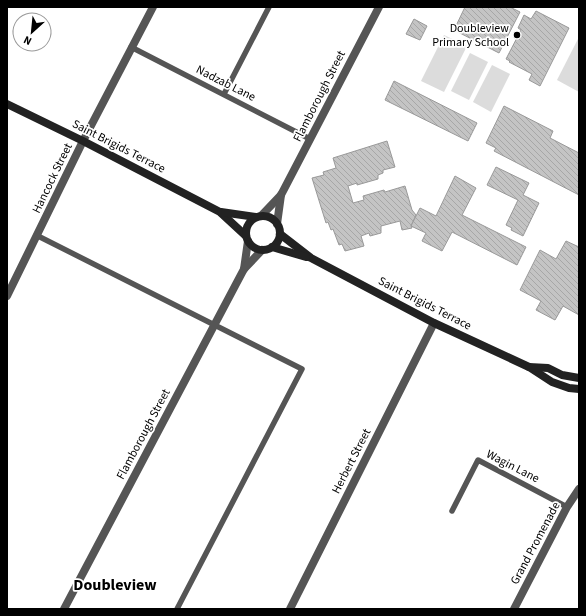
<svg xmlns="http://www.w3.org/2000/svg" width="586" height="616" viewBox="0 0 586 616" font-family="'Source Sans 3',sans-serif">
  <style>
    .park { fill: #dcdcdc }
    .building { fill: url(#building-back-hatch); stroke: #999 }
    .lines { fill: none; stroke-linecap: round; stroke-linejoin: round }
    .lane { stroke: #555; stroke-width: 5.5 }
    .street { stroke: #555; stroke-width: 8 }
    .secondary { stroke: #222; stroke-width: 8 }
    .poi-dot { fill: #000; stroke: #fff; stroke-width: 1.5 }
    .labels { text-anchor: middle; stroke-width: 3.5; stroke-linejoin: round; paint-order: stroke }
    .poi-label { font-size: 12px; fill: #000; stroke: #fff; text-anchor: end }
    .street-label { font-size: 12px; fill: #000; stroke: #fff }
    .district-label { font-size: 16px; font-weight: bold; fill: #000; stroke: #fff }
  </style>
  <defs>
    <pattern id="building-back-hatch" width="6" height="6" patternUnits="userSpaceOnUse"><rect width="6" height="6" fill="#c4c4c4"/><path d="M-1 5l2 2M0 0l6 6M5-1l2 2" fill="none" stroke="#a7a7a7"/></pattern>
  </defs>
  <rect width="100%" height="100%" fill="#fff"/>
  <g class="park">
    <path d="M444 35 467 46 444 92 421 81Z"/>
    <path d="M579 37V92L557 80Z"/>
    <path d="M470 53 488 62 469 100 451 91Z"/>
    <path d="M492 65 510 74 491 112 473 102Z"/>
  </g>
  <g class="building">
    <path d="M465 7H510L520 12 499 53 454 30Z"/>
    <path d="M536 11 569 28 540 86 529 80 532 74 509 62 510 61 506 59 521 30 518 28 524 15 531 19Z"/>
    <path d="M414 19 427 26 420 40 406 34Z"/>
    <path d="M394 81 477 123 468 141 385 100Z"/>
    <path d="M504 106 553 131 550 138 579 153V195L494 151 496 148 486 143Z"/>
    <path d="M387 141 395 167 383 170V173L378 175V179L357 185V183L348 186 353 203 364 200 363 196 384 190 385 192 405 186 412 210 416 215 411 226 412 228 402 230 400 221 381 226V233L370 236 369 233 361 236 364 246 345 251 342 244 339 245 333 229 331 230 328 222 326 223 312 178 324 175 323 172 336 168 333 158Z"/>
    <path d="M496 167 529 183 523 195 539 203 523 236 511 230 512 228 506 225 518 200 487 185Z"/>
    <path d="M455 176 476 188 462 215 526 247 517 265 452 232 442 251 422 241 426 233 411 226 420 208 436 216Z"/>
    <path d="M566 241 579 247V315L563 306 555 320 536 310 541 301 520 290 540 250 556 259Z"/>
  </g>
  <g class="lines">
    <g class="lane">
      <path d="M131 47 310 139"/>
      <path d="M224 94 269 7"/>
      <path d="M38 236 302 369 177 609"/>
      <path d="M452 511 478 460 567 507"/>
    </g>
    <g class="street">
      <path d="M261 216 281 195 379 7"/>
      <path d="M277 224 281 195"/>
      <path d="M244 269 248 241"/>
      <path d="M7 296 83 141 153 7"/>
      <path d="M64 609 244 269 262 250"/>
      <path d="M290 609 434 323"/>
      <path d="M514 609 567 507 579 489"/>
    </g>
    <g class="secondary">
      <path d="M7 104 83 141 220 212 246 236"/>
      <path d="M221 212 256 217"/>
      <circle cx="263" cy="233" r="17"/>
      <path d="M280 234 311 258 434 323 529 367 552 382 569 388 579 389"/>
      <path d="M272 247 306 257"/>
      <path d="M529 367 548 368 562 375 579 378"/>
    </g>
  </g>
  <circle class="poi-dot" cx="517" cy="35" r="4"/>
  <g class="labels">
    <g class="poi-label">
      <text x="509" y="32">Doubleview<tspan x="509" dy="14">Primary School</tspan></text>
    </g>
    <g class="street-label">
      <text transform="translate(226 83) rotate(27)" y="4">Nadzab Lane</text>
      <text transform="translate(319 96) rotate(-63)" y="4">Flamborough Street</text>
      <text transform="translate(119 146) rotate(27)" y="4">Saint Brigids Terrace</text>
      <text transform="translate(52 178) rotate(-64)" y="4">Hancock Street</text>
      <text transform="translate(425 303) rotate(27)" y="4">Saint Brigids Terrace</text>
      <text transform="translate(143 434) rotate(-62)" y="4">Flamborough Street</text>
      <text transform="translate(351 461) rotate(-63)" y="4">Herbert Street</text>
      <text transform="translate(513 466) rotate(27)" y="4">Wagin Lane</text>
      <text transform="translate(535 543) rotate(-62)" y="4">Grand Promenade</text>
    </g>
    <g class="district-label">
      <text x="115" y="590">Doubleview</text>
    </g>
  </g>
  <rect width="586" height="616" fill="none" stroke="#000000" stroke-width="16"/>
  <g transform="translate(32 32) rotate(207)"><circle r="19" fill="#ffffff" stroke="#999999"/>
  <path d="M0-3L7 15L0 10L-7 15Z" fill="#000000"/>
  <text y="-6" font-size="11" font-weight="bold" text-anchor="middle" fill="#000000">N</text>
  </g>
</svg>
